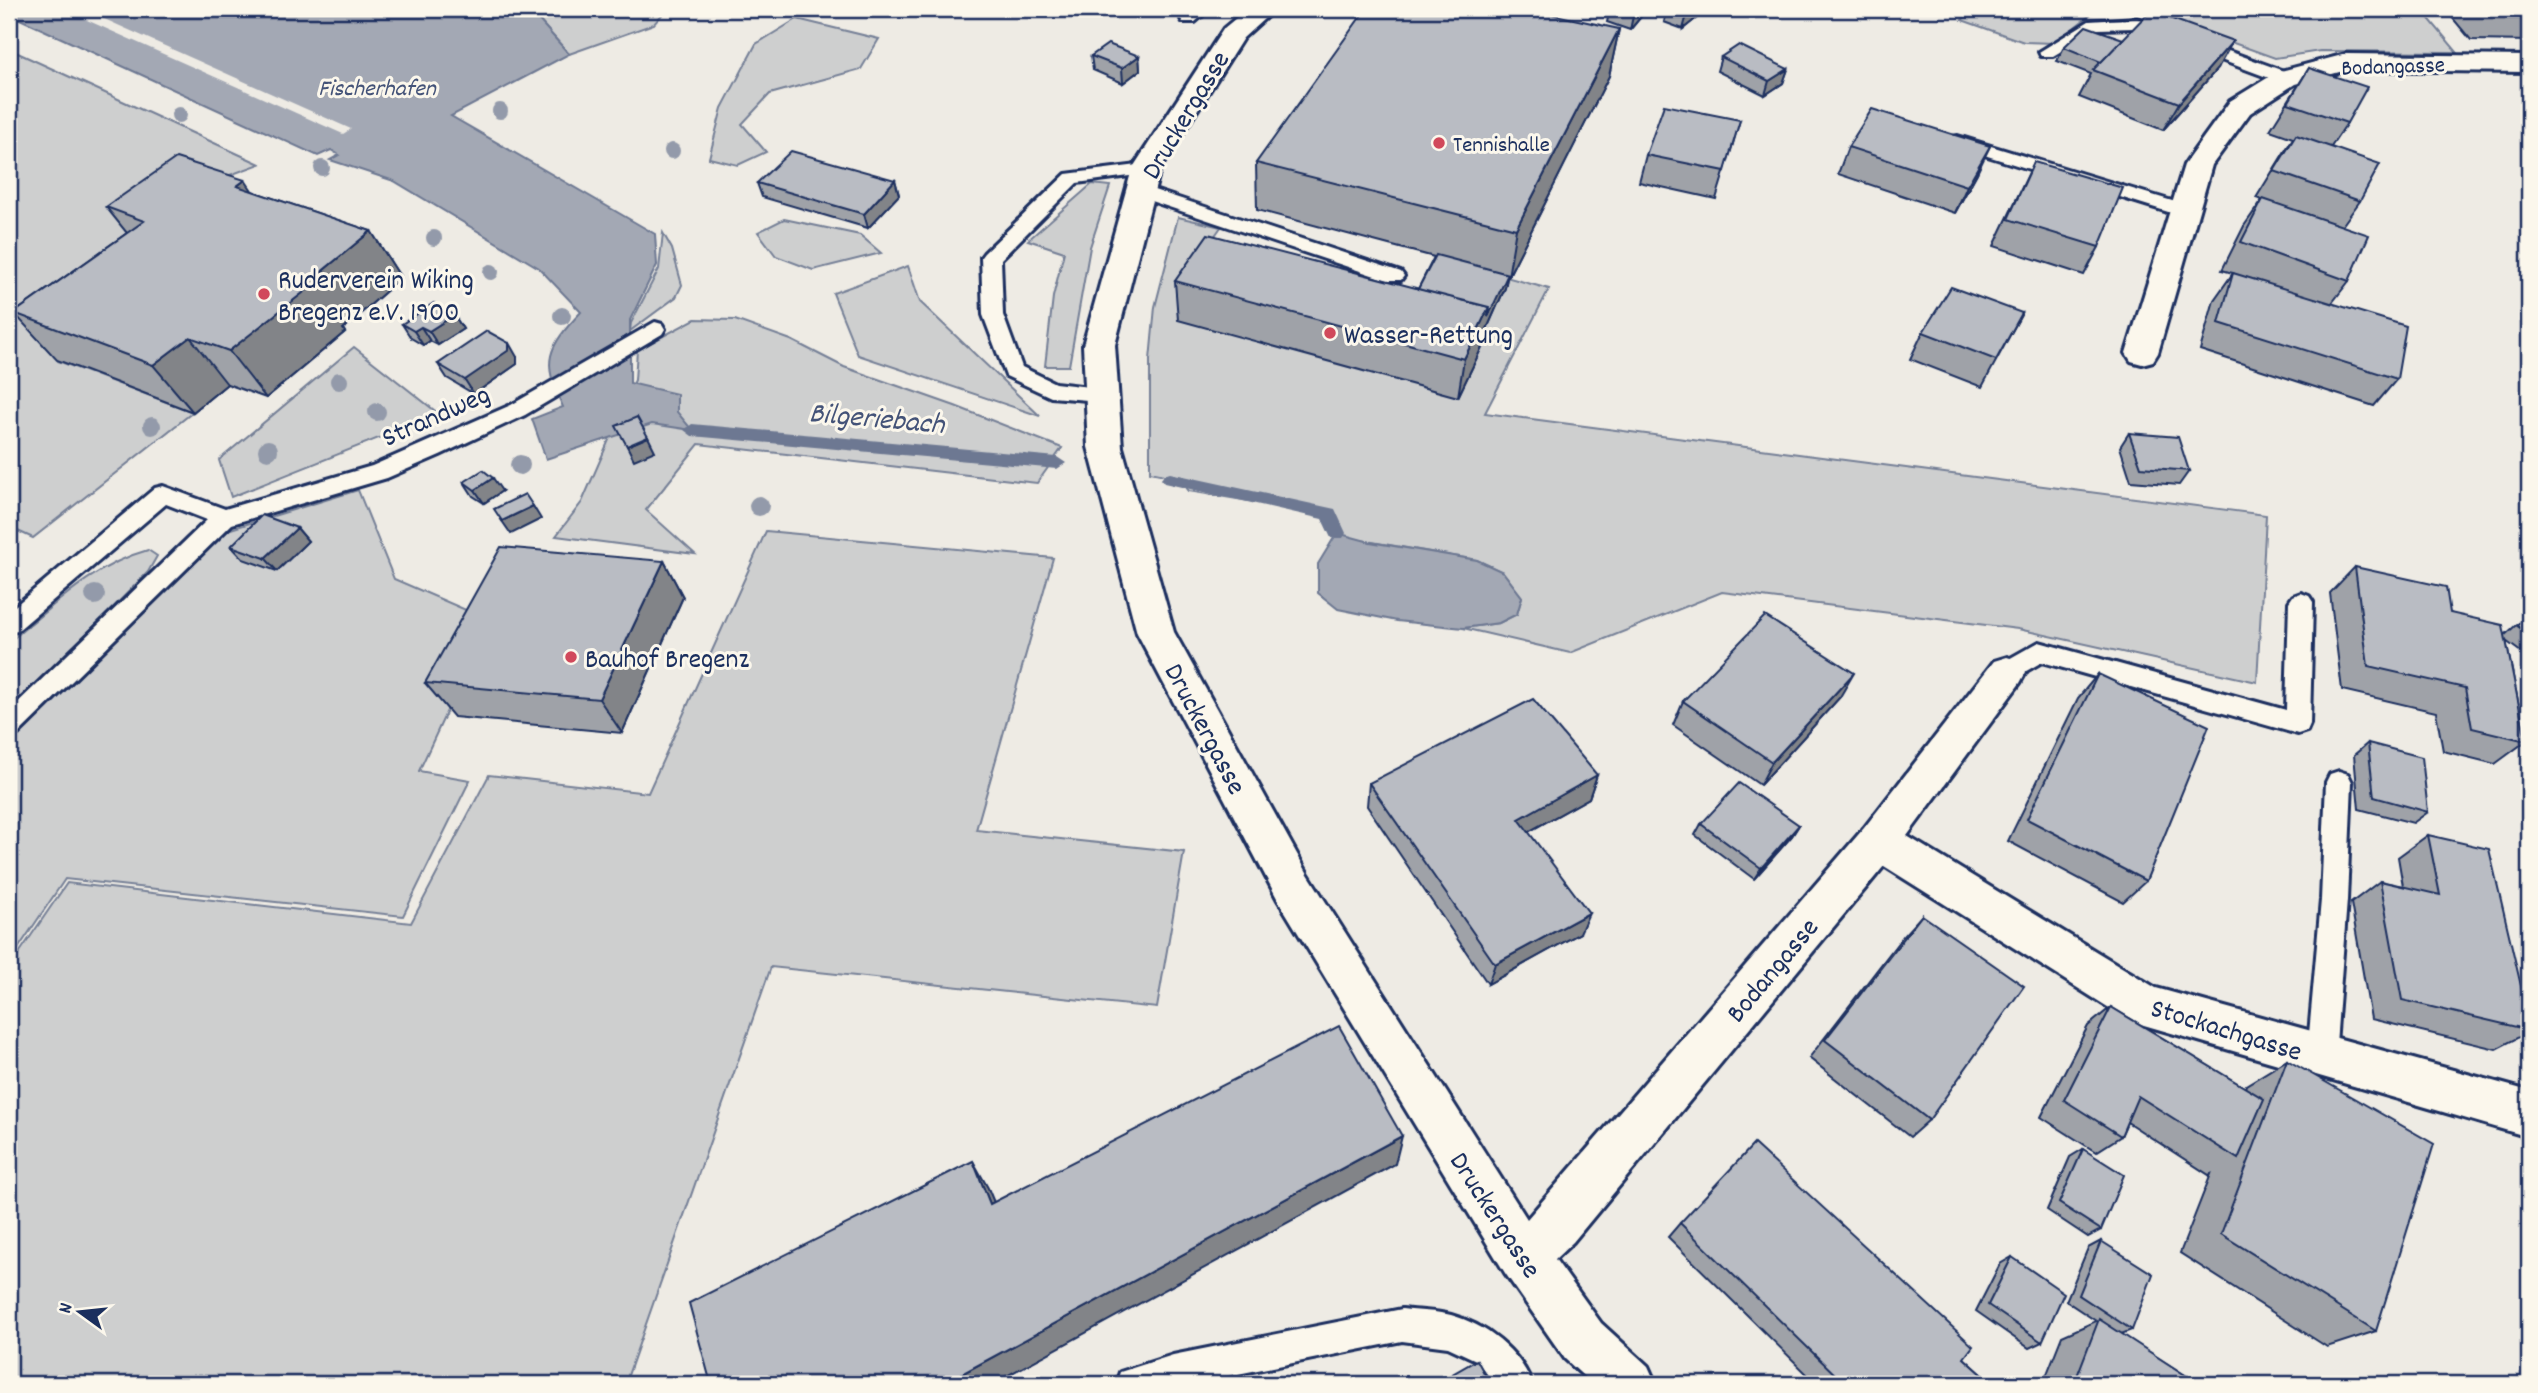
<svg xmlns="http://www.w3.org/2000/svg" width="2538" height="1393" viewBox="0 0 2538 1393" font-family="Dekko,sans-serif">
  <style>
    .green { fill: #cecfcf; stroke: #747f96; stroke-width: 2 }
    .water { fill: #a3a8b4; stroke: #6d7892; stroke-width: 2 }
    .pier { fill: #eeebe4 }
    .lines { fill: none; stroke-linecap: round; stroke-linejoin: round }
    .stream { fill: #6d7892; fill-rule: evenodd }
    .service-casing { stroke: #1b2f5e; stroke-width: 6 }
    .minor-casing { stroke: #1b2f5e; stroke-width: 6 }
    .service { fill: #fbf7ec; fill-rule: evenodd }
    .minor { fill: #fbf7ec; fill-rule: evenodd }
    .tree { fill: #939aaa }
    .wall { fill: #9fa2a8; stroke: #1b2f5e; stroke-width: 2 }
    .shaded-wall { fill: #828488; stroke: #1b2f5e; stroke-width: 2 }
    .building { fill: #b9bcc3; stroke: #1b2f5e; stroke-width: 2 }
    .poi-dot { fill: #d1495b; stroke: #fbf7ec; stroke-width: 2.5 }
    .labels { text-anchor: middle; stroke-width: 6; stroke-linejoin: round; paint-order: stroke }
    .far-street-label { font-size: 23px; fill: #1b2f5e; stroke: #fbf7ec }
    .far-poi-label { font-size: 23px; fill: #1b2f5e; stroke: #fbf7ec; text-anchor: start }
    .far-water-label { font-size: 24px; font-style: italic; fill: #445378; stroke: #fbf7ec }
    .street-label { font-size: 28px; fill: #1b2f5e; stroke: #fbf7ec }
    .poi-label { font-size: 28px; fill: #1b2f5e; stroke: #fbf7ec; text-anchor: start }
    .water-label { font-size: 30px; font-style: italic; fill: #445378; stroke: #fbf7ec }
  </style>
  <rect width="100%" height="100%" fill="#eeebe4"/>
  <filter id="ink" filterUnits="userSpaceOnUse"><feTurbulence type="fractalNoise" baseFrequency=".0143" numOctaves="2"/><feDisplacementMap in="SourceGraphic" scale="14" xChannelSelector="R" yChannelSelector="G"/><feConvolveMatrix kernelMatrix="1 2 1 2 8 2 1 2 1" color-interpolation-filters="sRGB"/></filter>
  <g filter="url(#ink)">
    <g class="green">
      <path d="M529 9H667L654 24 569 54Z"/>
      <path d="M1972 9H2098L2054 43 2024 42 1962 20Z"/>
      <path d="M2139 9H2421L2457 52 2320 51 2275 58Z"/>
      <path d="M797 19 879 39 861 69 770 94 742 124 766 152 738 165 709 158 722 108 756 44Z"/>
      <path d="M9 49 260 164 230 175 202 179 51 288 58 361 193 412 33 538 9 527Z"/>
      <path d="M1092 184 1110 186 1090 247 1069 366H1045L1053 297 1064 252 1028 240Z"/>
      <path d="M1178 217 1221 227 1193 267 1483 346 1441 259 1549 289 1485 413 2266 515 2257 682 2018 629 1722 592 1570 653 1463 628 1499 623 1517 614 1522 597 1503 572 1477 560 1343 537 1337 533 1329 514 1189 491 1179 478 1150 472V360L1155 307Z"/>
      <path d="M784 219 860 235 881 253 813 270 776 256 758 232Z"/>
      <path d="M663 233 672 249 682 285 676 297 630 331 631 323 659 269Z"/>
      <path d="M908 266 920 302 1040 416 858 355 833 293Z"/>
      <path d="M695 319 735 320 791 340 844 367 955 406 1062 448 1037 483 699 444 646 510 695 554 556 536 582 502 635 380 637 350Z"/>
      <path d="M354 347 439 414 231 497 219 460Z"/>
      <path d="M358 490 394 579 489 620 419 771 470 780 403 916 65 879 11 959 9 743 221 532Z"/>
      <path d="M766 531 1053 558 976 830 1184 852 1157 1008 771 967 625 1384H9V968L67 883 411 923 489 775 648 793Z"/>
      <path d="M148 550 157 556 148 572 9 713V642C52 607 93 565 148 550Z"/>
    </g>
    <g class="water">
      <path d="M9 9H529L569 54 451 116 655 234 657 265 630 320V383L677 394V412L692 430 652 424 546 459 532 419 563 407C541 361 547 348 581 312L539 268 394 181 330 160 339 155 331 150 318 156 9 14Z"/>
      <path d="M1337 533 1370 542 1477 560 1503 572 1522 597 1517 614 1499 623 1463 628 1397 621 1338 609 1318 593V564Z"/>
    </g>
    <path class="pier" d="M62 9H82L351 129 343 134Z"/>
    <g class="lines">
      <g class="stream">
        <path d="M692 424 1057 457 1066 463 1057 469 692 436 684 430Z"/>
        <path d="M1170 473 1335 509 1346 533 1343 538H1331L1322 519 1164 483 1161 479 1164 475Z"/>
      </g>
      <defs>
        <g id="service">
          <path d="M1192 9H1210L1195 22H1183L1181 19Z"/>
          <path d="M2137 18 2292 74 2295 78 2286 83 2280 82 2135 28 2098 29 2053 56H2041L2039 52 2089 21Z"/>
          <path d="M1958 136 2192 207 2194 211 2185 217 2178 215 1952 145 1949 141 1952 137Z"/>
          <path d="M1146 164 1155 169 1152 173 1077 183 1001 259 1003 315 1022 367 1055 383 1107 389 1110 394 1107 399 1100 401 1051 397 1006 376 983 315 981 257 984 253 1066 174Z"/>
          <path d="M1139 185 1401 272 1404 276 1401 280H1387L1133 195 1130 191Z"/>
          <path d="M655 322 662 324 665 329 662 334 525 415 440 455 387 478 232 524 18 734 9 737V711L207 520 166 504 17 631 9 633V611L155 488 163 486 225 509 372 466 511 405Z"/>
          <path d="M2301 593 2309 596 2313 602 2310 724 2307 731 2298 734 2042 662 2007 682 1998 679 1995 672 1998 665 2039 642 2286 710 2289 602 2293 596Z"/>
          <path d="M2339 771 2348 774 2352 782 2347 900 2335 1057 2331 1067 2321 1071 2311 1067 2307 1057 2321 900 2326 782 2330 774Z"/>
          <path d="M1402 1309C1418 1311 1436 1311 1451 1315 1485 1324 1520 1351 1532 1384H1495L1476 1360 1448 1347 1402 1341 1188 1384H1116L1120 1372 1173 1355Z"/>
        </g>
        <g id="minor">
          <path d="M1247 9H1275L1243 38 1160 169 1115 345 1122 447 1174 632 1308 874 1527 1219 1864 828 1994 661 2007 657 2020 661 2026 672 2020 683 1907 836 2156 988 2529 1091V1137L2130 1021 1884 866 1573 1242 1555 1259 1601 1323 1648 1366 1656 1384H1592L1565 1359 1505 1273 1278 900 1137 633 1088 447 1083 345 1132 169 1224 28Z"/>
          <path d="M2346 54 2529 56V72L2347 70 2295 84 2250 113 2212 165 2158 353 2153 361 2142 364 2131 361 2126 353 2184 165 2188 159 2230 101 2277 72Z"/>
        </g>
      </defs>
      <use href="#service" class="service-casing"/>
      <use href="#minor" class="minor-casing"/>
      <use href="#service" class="service"/>
      <use href="#minor" class="minor"/>
    </g>
    <g class="tree">
      <circle cx="500" cy="111" r="8"/>
      <circle cx="179" cy="115" r="8"/>
      <circle cx="672" cy="151" r="8"/>
      <circle cx="322" cy="168" r="8"/>
      <circle cx="434" cy="238" r="8"/>
      <circle cx="491" cy="272" r="8"/>
      <circle cx="562" cy="316" r="9"/>
      <circle cx="339" cy="381" r="9"/>
      <circle cx="377" cy="412" r="9"/>
      <circle cx="152" cy="426" r="9"/>
      <circle cx="268" cy="450" r="10"/>
      <circle cx="520" cy="465" r="10"/>
      <circle cx="759" cy="506" r="10"/>
      <circle cx="95" cy="595" r="10"/>
    </g>
    <g class="wall">
      <path d="M1610 9 1644 13 1630 30 1607 22Z"/>
      <path d="M1667 9H1700L1698 17 1683 29 1664 22Z"/>
      <path d="M2445 9H2529V41L2471 40Z"/>
      <path d="M1619 29 1609 76 1508 277H1507L1505 288 1486 331 1483 345 1458 397 1178 320 1175 281 1418 289 1434 257 1257 210 1256 163Z"/>
      <path d="M2123 39 2218 68 2163 130 2079 97 2091 74 2057 61 2064 47Z"/>
      <path d="M1091 56H1139L1140 70 1123 83 1093 70Z"/>
      <path d="M1721 57 1788 69 1783 83 1765 95 1717 71Z"/>
      <path d="M2309 68 2347 123 2331 147 2360 201 2342 226 2349 281 2332 303 2397 379 2374 406 2200 350 2214 300 2233 273 2222 270 2244 226 2262 200 2256 198 2293 138 2270 130Z"/>
      <path d="M1740 120 1716 199 1639 182 1646 155Z"/>
      <path d="M1848 147 1977 173 1955 213 1838 174Z"/>
      <path d="M2034 162 2099 247 2084 275 1994 246Z"/>
      <path d="M895 180 899 195 868 228 762 197 757 183Z"/>
      <path d="M252 191 371 231 401 278 343 329 345 332 266 398 227 384 193 412 57 360 14 313 127 233 106 207Z"/>
      <path d="M2022 313 1982 387 1910 359 1923 332Z"/>
      <path d="M454 315 463 329 438 345 430 341 423 345 411 338 402 324Z"/>
      <path d="M517 357V364L474 394 447 378 438 364Z"/>
      <path d="M2129 433 2189 471 2179 485 2131 481 2120 447Z"/>
      <path d="M464 482 502 491 484 503 473 496Z"/>
      <path d="M297 528 308 541 277 571 243 559 231 546Z"/>
      <path d="M664 561 683 597 622 733 454 717 425 683Z"/>
      <path d="M2355 567 2450 613 2505 635 2516 625 2529 617V658L2506 641 2526 741 2495 764 2443 751 2436 712 2342 690 2330 593Z"/>
      <path d="M2098 674 2146 881 2123 902 2008 841 2078 698Z"/>
      <path d="M1840 697 1760 785 1673 725 1683 701Z"/>
      <path d="M2368 743 2428 812 2413 823 2359 809 2354 755Z"/>
      <path d="M1597 775 1589 798 1528 832 1580 933 1488 984 1367 806 1369 783Z"/>
      <path d="M1701 824 1799 825 1792 836 1754 879 1695 835Z"/>
      <path d="M2428 835 2529 1020V1032L2496 1049 2371 1019 2351 903 2380 881 2403 886 2398 857Z"/>
      <path d="M1922 915 1929 1120 1910 1137 1809 1058 1904 935Z"/>
      <path d="M2111 1007 2245 1088 2246 1085 2287 1060 2376 1331 2327 1347 2180 1253 2211 1174 2209 1175 2127 1122 2121 1136 2096 1152 2041 1117 2088 1026Z"/>
      <path d="M2083 1149 2101 1230 2088 1237 2047 1210 2070 1157Z"/>
      <path d="M1680 1223 1964 1358 1993 1384H1817L1668 1237Z"/>
      <path d="M2101 1241 2132 1330 2121 1334 2199 1384H2043L2062 1336 2096 1321 2066 1301 2088 1248Z"/>
      <path d="M2012 1257 2042 1342 2029 1348 1976 1311 2000 1264Z"/>
    </g>
    <g class="shaded-wall">
      <path d="M1639 9H1645L1644 13 1630 30 1633 16Z"/>
      <path d="M1695 9H1700L1698 17 1683 29 1687 15Z"/>
      <path d="M1619 29 1609 76 1508 277 1516 229Z"/>
      <path d="M2233 41 2218 68 2163 130 2179 103Z"/>
      <path d="M1139 56 1140 70 1123 83 1122 68Z"/>
      <path d="M1788 69 1783 83 1765 95 1769 81Z"/>
      <path d="M1990 146 1977 173 1955 213 1967 186Z"/>
      <path d="M245 180 277 228 237 186Z"/>
      <path d="M895 180 899 195 868 228 864 214Z"/>
      <path d="M371 231 401 278 343 329 345 332 266 398 229 351 308 283Z"/>
      <path d="M1508 274 1505 288 1486 331 1483 345 1458 397 1464 359 1489 307Z"/>
      <path d="M454 315 463 329 438 345 429 331Z"/>
      <path d="M421 327 430 341 423 345 414 331Z"/>
      <path d="M190 337 227 384 193 412 153 365Z"/>
      <path d="M509 343 517 357V364L474 394 465 380Z"/>
      <path d="M648 437 655 451 634 460 627 446Z"/>
      <path d="M493 478 502 491 484 503 475 490Z"/>
      <path d="M533 506 541 519 511 534 502 521Z"/>
      <path d="M297 528 308 541 277 571 265 558Z"/>
      <path d="M664 561 683 597 622 733 599 699Z"/>
      <path d="M1854 673 1840 697 1760 785 1772 762Z"/>
      <path d="M1597 775 1589 798 1512 841 1519 819Z"/>
      <path d="M1799 825 1792 836 1754 879 1761 868Z"/>
      <path d="M1589 913 1580 933 1488 984 1495 964Z"/>
      <path d="M1402 1136 1395 1164 992 1384H943Z"/>
      <path d="M973 1161 988 1188 1005 1229 990 1204Z"/>
    </g>
    <g class="building">
      <path d="M1366 9H1528L1619 29 1516 229 1256 163Z"/>
      <path d="M1611 9H1639L1633 16Z"/>
      <path d="M1670 9H1695L1687 15Z"/>
      <path d="M2487 9H2529V14L2491 13Z"/>
      <path d="M2150 11 2233 41 2179 103 2093 70Z"/>
      <path d="M2086 26 2123 39 2101 62 2064 47Z"/>
      <path d="M1108 44 1139 56 1122 68 1091 56Z"/>
      <path d="M1739 45 1788 69 1769 81 1721 57Z"/>
      <path d="M2309 68 2367 87 2347 123 2288 103Z"/>
      <path d="M1664 105 1740 120 1725 171 1646 155Z"/>
      <path d="M1872 109 1990 146 1967 186 1848 147Z"/>
      <path d="M2296 135 2380 164 2360 201 2274 171Z"/>
      <path d="M791 151 895 180 864 214 757 183Z"/>
      <path d="M176 158 245 180 237 186 371 231 308 283 313 285 229 351 190 337 153 365 14 313 144 221 106 207Z"/>
      <path d="M2034 162 2123 188 2099 247 2008 219Z"/>
      <path d="M2263 199 2369 235 2349 281 2241 242Z"/>
      <path d="M1208 234 1489 307 1464 359 1175 281Z"/>
      <path d="M1436 255 1508 274 1488 317 1489 307 1418 289Z"/>
      <path d="M2233 273 2406 326 2397 379 2219 323Z"/>
      <path d="M1951 287 2022 313 1996 360 1923 332Z"/>
      <path d="M434 303 454 315 429 331 421 327 414 331 402 324Z"/>
      <path d="M487 331 509 343V350L465 380 438 364Z"/>
      <path d="M637 417 648 437 627 446 616 426Z"/>
      <path d="M2129 433 2178 437 2189 471 2141 467Z"/>
      <path d="M483 470 493 478 475 490 464 482Z"/>
      <path d="M525 494 533 506 502 521 494 509Z"/>
      <path d="M262 515 297 528 265 558 231 546Z"/>
      <path d="M501 547 664 561 599 699 425 683Z"/>
      <path d="M2355 567 2446 587 2450 613 2503 625 2526 741 2472 728 2465 688 2368 666Z"/>
      <path d="M1765 616 1854 673 1772 762 1683 701Z"/>
      <path d="M2529 617V634L2516 625Z"/>
      <path d="M2098 674 2209 726 2146 881 2027 819Z"/>
      <path d="M1533 699 1597 775 1519 819 1589 913 1495 964 1369 783Z"/>
      <path d="M2368 743 2422 757 2428 812 2374 797Z"/>
      <path d="M1739 783 1799 825 1761 868 1701 824Z"/>
      <path d="M2428 835 2489 849 2529 1020V1030L2402 1000 2380 881 2440 895Z"/>
      <path d="M1922 915 2024 986 1929 1120 1825 1040Z"/>
      <path d="M2111 1007 2264 1099 2238 1159 2138 1096 2121 1136 2064 1100Z"/>
      <path d="M1339 1026 1402 1136 943 1384H711L689 1303 973 1161 990 1204Z"/>
      <path d="M2287 1060 2434 1144 2376 1331 2221 1234Z"/>
      <path d="M1754 1144 1973 1346 1964 1358 1993 1384H1845L1680 1223Z"/>
      <path d="M2083 1149 2124 1175 2101 1230 2059 1203Z"/>
      <path d="M2101 1241 2153 1274 2132 1330 2079 1295Z"/>
      <path d="M2012 1257 2064 1293 2042 1342 1988 1305Z"/>
      <path d="M2099 1319 2199 1384H2074Z"/>
      <path d="M1477 1360 1490 1384H1435Z"/>
    </g>
  </g>
  <g class="poi-dot">
    <circle cx="1439" cy="143" r="7"/>
    <circle cx="264" cy="294" r="7"/>
    <circle cx="1330" cy="333" r="7"/>
    <circle cx="571" cy="657" r="7"/>
  </g>
  <g class="labels">
    <g class="far-street-label">
      <text transform="translate(2393 65) rotate(-2)" y="8">Bodangasse</text>
    </g>
    <g class="far-poi-label">
      <text x="1453" y="151">Tennishalle</text>
    </g>
    <g class="far-water-label">
      <text x="377" y="95">Fischerhafen</text>
    </g>
    <g class="street-label">
      <text transform="translate(1184 114) rotate(-59)" y="10">Druckergasse</text>
      <text transform="translate(435 414) rotate(-24)" y="10">Strandweg</text>
      <text transform="translate(1207 728) rotate(62)" y="10">Druckergasse</text>
      <text transform="translate(1771 969) rotate(-50)" y="10">Bodangasse</text>
      <text transform="translate(2227 1028) rotate(17)" y="10">Stockachgasse</text>
      <text transform="translate(1497 1214) rotate(57)" y="10">Druckergasse</text>
    </g>
    <g class="poi-label">
      <text x="278" y="288">Ruderverein Wiking<tspan x="278" dy="32">Bregenz e.V. 1900</tspan></text>
      <text x="1344" y="343">Wasser-Rettung</text>
      <text x="585" y="667">Bauhof Bregenz</text>
    </g>
    <g class="water-label">
      <text transform="translate(877 417) rotate(5)" y="10">Bilgeriebach</text>
    </g>
  </g>
  <rect width="2538" height="1393" fill="none" stroke="#fbf7ec" stroke-width="35"/>
  <rect x="18" y="18" width="2503" height="1358" fill="none" stroke="#1b2f5e" stroke-width="2.5" filter="url(#ink)"/>
  <g transform="translate(80 1312) rotate(285)" stroke="#fbf7ec" stroke-width="5" paint-order="stroke">
  <path d="M0-5L12 26L0 18L-12 26Z" fill="#1b2f5e"/>
  <text y="-10" font-size="19" font-weight="bold" text-anchor="middle" fill="#1b2f5e">N</text>
  </g>
</svg>
